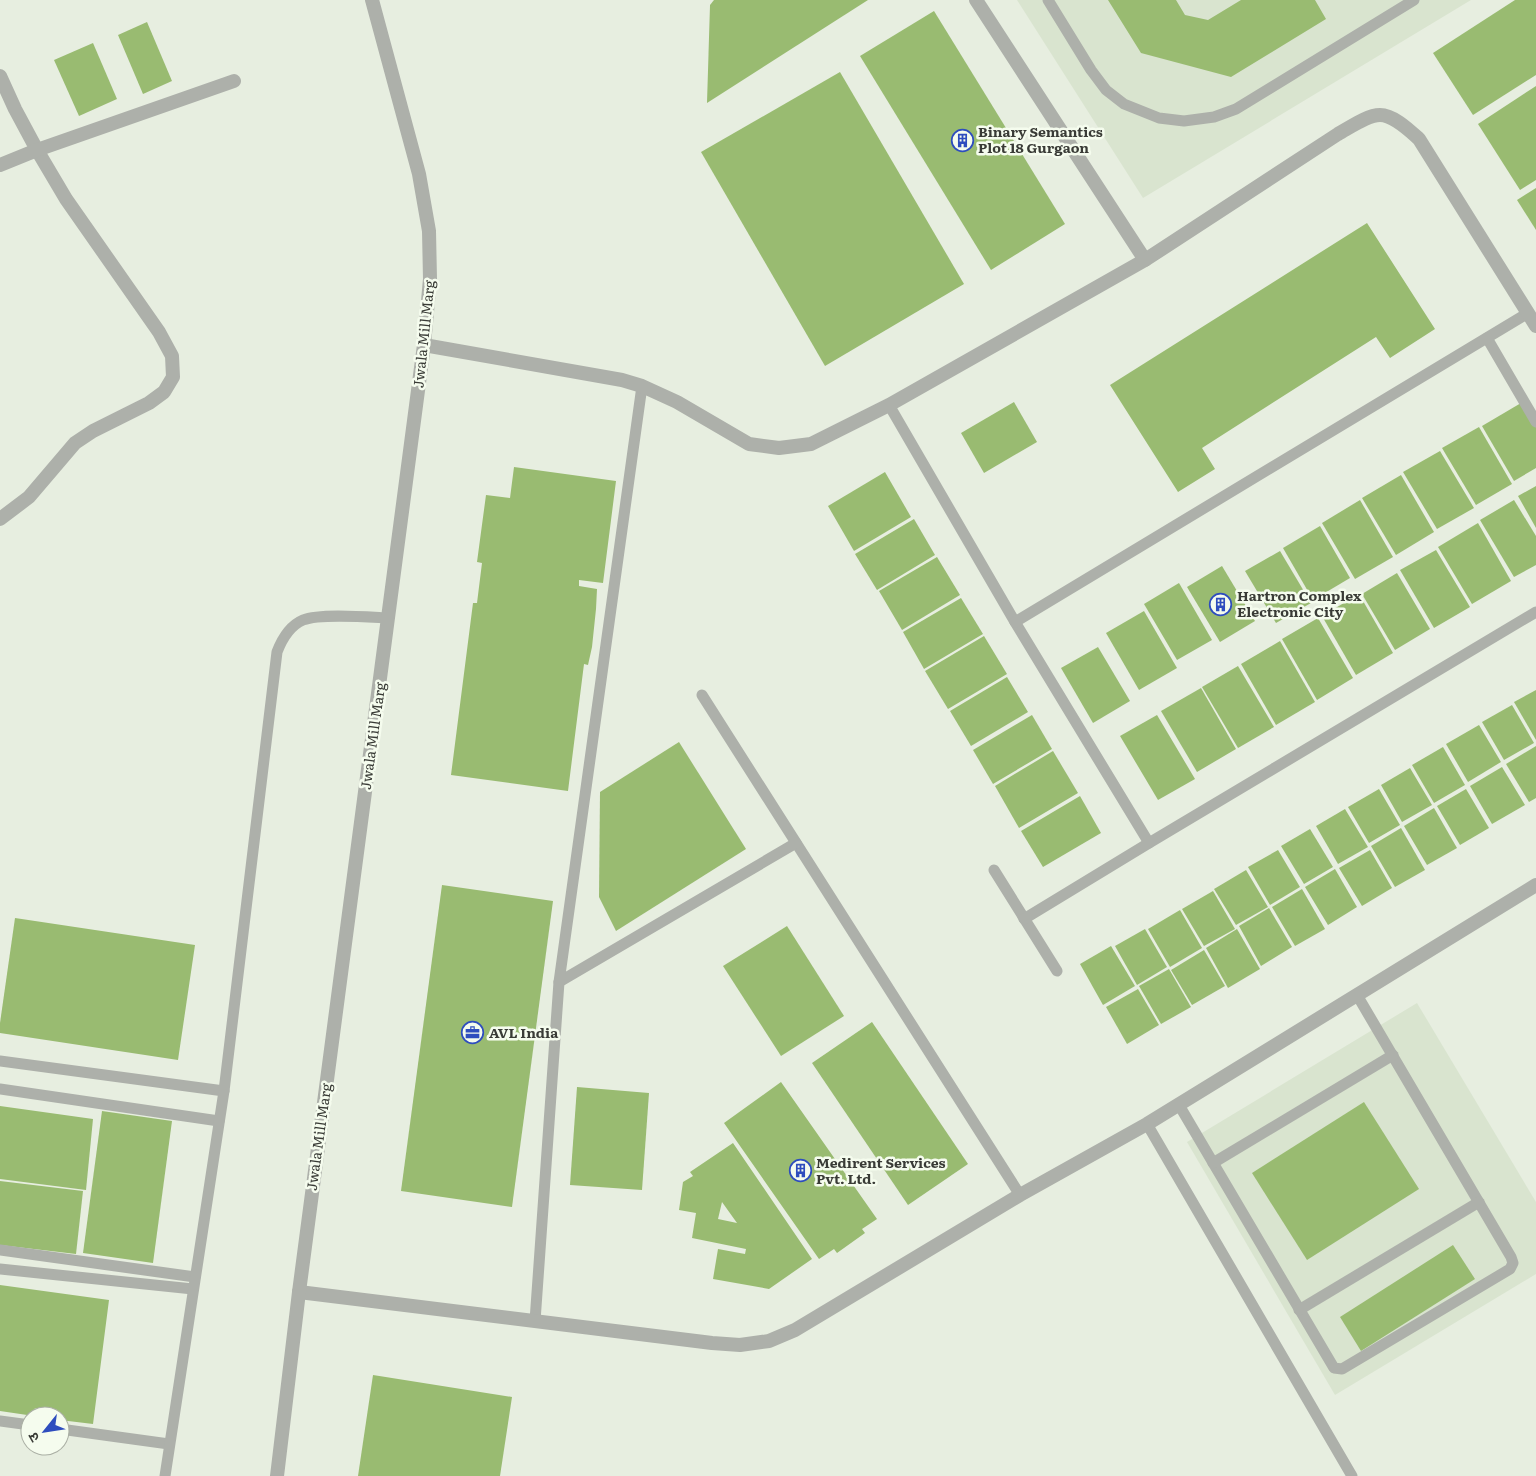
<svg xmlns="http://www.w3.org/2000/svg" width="1536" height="1476" viewBox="0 0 1536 1476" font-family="Literata,'Noto Sans Devanagari',serif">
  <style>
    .built { fill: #d9e4cf }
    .building { fill: #99bb71; fill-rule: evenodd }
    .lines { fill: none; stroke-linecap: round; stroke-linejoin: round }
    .service { stroke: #adb0aa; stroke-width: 11 }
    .minor { stroke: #adb0aa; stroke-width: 14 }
    .tertiary { stroke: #adb0aa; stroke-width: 14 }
    .labels { text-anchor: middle; stroke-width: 5; stroke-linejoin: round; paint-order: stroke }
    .poi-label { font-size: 14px; font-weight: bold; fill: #393b36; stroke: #f5fcee; text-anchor: start }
    .street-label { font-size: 14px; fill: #393b36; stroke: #f5fcee }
  </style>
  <rect width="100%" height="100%" fill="#e7eee0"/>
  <g class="built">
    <path d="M1017 0H1471L1143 198Z"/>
    <path d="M1417 1003 1536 1202V1274L1335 1395 1187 1142Z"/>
  </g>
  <g class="building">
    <path d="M714 0H868L707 103 710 5Z"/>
    <path d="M1108 0H1176L1185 15 1208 20 1241 0H1315L1326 19 1231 77 1141 53Z"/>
    <path d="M1515 0H1536V75L1473 115 1433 53Z"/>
    <path d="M934 11 1065 224 991 270 860 56Z"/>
    <path d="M147 22 172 81 143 94 118 35Z"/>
    <path d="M93 43 117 99 79 116 54 60Z"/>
    <path d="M840 72 964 284 825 366 701 152Z"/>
    <path d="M1536 86V180L1520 190 1478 124Z"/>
    <path d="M1536 188V230L1517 200Z"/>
    <path d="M1367 223 1435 329 1390 358 1376 337 1202 448 1215 469 1178 492 1110 385Z"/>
    <path d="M1014 402 1037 442 984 473 961 433Z"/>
    <path d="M1521 403 1536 427V468L1514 481 1482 426Z"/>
    <path d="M1479 427 1512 484 1476 505 1442 448Z"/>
    <path d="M1440 451 1474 508 1437 529 1403 472Z"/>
    <path d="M514 467 616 481 603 583 579 580V586L597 589 596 609 592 647 588 665 584 664 568 791 451 775 473 603H477L482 563 477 562 486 495 510 498Z"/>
    <path d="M885 472 911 517 854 551 828 506Z"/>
    <path d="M1401 475 1434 532 1396 555 1362 498Z"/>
    <path d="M1536 486V528L1518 496Z"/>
    <path d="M1360 500 1393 557 1355 579 1322 523Z"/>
    <path d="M1514 500 1536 536V565L1514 577 1480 520Z"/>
    <path d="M914 519 935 555 877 590 855 554Z"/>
    <path d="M1478 523 1511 581 1472 604 1438 547Z"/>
    <path d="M1320 526 1350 578 1313 600 1283 548Z"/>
    <path d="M1436 550 1470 607 1434 628 1400 570Z"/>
    <path d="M1280 551 1311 603 1276 623 1245 571Z"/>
    <path d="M937 557 960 595 902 630 879 591Z"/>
    <path d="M1222 566 1255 621 1220 642 1187 587Z"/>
    <path d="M1397 573 1430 629 1395 650 1362 594Z"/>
    <path d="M1179 583 1212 640 1177 660 1144 604Z"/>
    <path d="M1359 594 1393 653 1356 675 1322 616Z"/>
    <path d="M961 598 983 634 924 669 903 632Z"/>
    <path d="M1144 611 1177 668 1139 690 1106 633Z"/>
    <path d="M1318 618 1353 678 1317 700 1282 639Z"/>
    <path d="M984 636 1007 674 948 709 925 671Z"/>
    <path d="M1280 641 1315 702 1276 725 1241 664Z"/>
    <path d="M1098 647 1130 701 1093 723 1061 668Z"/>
    <path d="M1238 666 1274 727 1238 748 1202 687Z"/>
    <path d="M1007 677 1028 712 971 746 950 711Z"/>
    <path d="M1201 688 1236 749 1197 772 1161 711Z"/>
    <path d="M1536 690V740L1514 702Z"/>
    <path d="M1512 705 1534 743 1504 760 1482 722Z"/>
    <path d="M1032 715 1052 749 993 784 973 750Z"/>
    <path d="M1157 715 1195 779 1158 800 1120 736Z"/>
    <path d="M1479 725 1501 762 1468 782 1446 744Z"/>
    <path d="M679 742 746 849 616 931 599 897 600 792Z"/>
    <path d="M1536 746V798L1529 802 1506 764Z"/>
    <path d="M1443 747 1465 785 1434 803 1412 765Z"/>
    <path d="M1053 751 1078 793 1019 828 995 786Z"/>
    <path d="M1502 767 1525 805 1492 824 1470 786Z"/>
    <path d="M1410 768 1432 805 1402 822 1381 785Z"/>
    <path d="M1379 789 1400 825 1369 843 1348 807Z"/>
    <path d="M1466 789 1489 828 1460 845 1437 806Z"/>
    <path d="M1080 796 1101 833 1043 867 1021 831Z"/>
    <path d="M1434 808 1457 848 1427 865 1404 826Z"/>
    <path d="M1345 809 1368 847 1338 864 1316 826Z"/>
    <path d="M1401 828 1425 870 1395 887 1371 846Z"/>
    <path d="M1310 829 1333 867 1304 884 1281 846Z"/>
    <path d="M1278 850 1300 887 1270 905 1248 867Z"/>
    <path d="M1370 850 1392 888 1362 906 1339 868Z"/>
    <path d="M1335 869 1357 907 1328 925 1305 887Z"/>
    <path d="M1246 870 1268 907 1236 925 1214 889Z"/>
    <path d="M442 885 553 901 512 1207 401 1191Z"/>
    <path d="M1302 889 1325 929 1295 946 1272 907Z"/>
    <path d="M1213 891 1235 929 1204 946 1182 909Z"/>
    <path d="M1269 908 1292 947 1261 966 1239 926Z"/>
    <path d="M1180 910 1202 948 1170 967 1148 929Z"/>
    <path d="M15 918 195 945 178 1060 0 1033V1023Z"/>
    <path d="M787 926 844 1016 781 1056 723 966Z"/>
    <path d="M1145 929 1167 967 1137 985 1115 946Z"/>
    <path d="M1237 929 1260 969 1228 988 1206 948Z"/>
    <path d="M1111 946 1135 986 1103 1005 1080 964Z"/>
    <path d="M1204 950 1225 986 1192 1005 1171 970Z"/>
    <path d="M1169 969 1191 1007 1161 1024 1139 986Z"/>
    <path d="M1138 989 1159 1025 1127 1044 1106 1007Z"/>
    <path d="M872 1022 968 1164 908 1205 812 1063Z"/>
    <path d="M781 1082 877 1219 862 1229 865 1233 837 1253 834 1249 819 1259 724 1123Z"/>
    <path d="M577 1087 649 1093 642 1190 570 1185Z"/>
    <path d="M1364 1102 1419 1189 1307 1260 1252 1173Z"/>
    <path d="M0 1106 93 1119 86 1190 0 1179Z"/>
    <path d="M102 1111 172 1121 153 1263 83 1253Z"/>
    <path d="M733 1143 812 1259 769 1289 713 1279 718 1249 745 1254 746 1249 692 1238 696 1213 679 1210 683 1182 693 1176 690 1172ZM722 1202 737 1223 718 1219Z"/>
    <path d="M0 1181 83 1191 76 1254 0 1245Z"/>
    <path d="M1453 1245 1475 1279 1361 1351 1340 1317Z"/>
    <path d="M0 1285 109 1300 93 1424 60 1420V1416H34L0 1411Z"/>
    <path d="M373 1375 512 1397 500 1476H358Z"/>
  </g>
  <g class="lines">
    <g class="service">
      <path d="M1048 0 1091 70 1106 90 1124 104 1159 118 1184 121 1214 117 1236 109 1414 0"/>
      <path d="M1487 338 1536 422"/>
      <path d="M889 405 1015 622 1149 843"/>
      <path d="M1015 622 1528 313"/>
      <path d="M702 695 1020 1195"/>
      <path d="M994 870 1057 971"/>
      <path d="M1024 919 1149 843 1536 612"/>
      <path d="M559 982 796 843"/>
      <path d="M0 1061 224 1091"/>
      <path d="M0 1089 219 1121"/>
      <path d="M1179 1105 1334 1368 1342 1369 1510 1269 1513 1263 1511 1257 1357 995"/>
      <path d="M1147 1124 1352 1476"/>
      <path d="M1213 1163 1393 1055"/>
      <path d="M0 1250 195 1277"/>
      <path d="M0 1269 193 1289"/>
      <path d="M1299 1310 1479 1202"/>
      <path d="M535 1321 559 982 642 386"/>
      <path d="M0 1421 30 1425"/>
      <path d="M60 1429 169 1444"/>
      <path d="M165 1476 224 1091 277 652C282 639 289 626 303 620 320 613 368 617 388 618"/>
    </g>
    <g class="minor">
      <path d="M976 0 1145 260"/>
      <path d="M0 76 15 109 37 150 66 199 159 332 172 356 173 377 164 392 149 403 93 431 75 443 29 497 0 519"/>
      <path d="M0 165 37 150 234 81"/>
      <path d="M424 345 622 380 642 386 677 402 749 444 779 448 811 444 889 405 1145 260 1338 134C1349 128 1367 115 1380 115 1394 115 1410 131 1419 139L1536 326"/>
      <path d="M299 1292 712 1343 740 1345 769 1341 795 1330 1020 1195 1147 1124 1536 885"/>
    </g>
    <path class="tertiary" d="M277 1476 299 1292 424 345 430 279 429 231 419 174 372 0"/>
  </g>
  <defs>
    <symbol id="building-ring" viewBox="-11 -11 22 22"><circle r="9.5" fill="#f5fcee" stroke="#2e4dbe" stroke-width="1.5"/><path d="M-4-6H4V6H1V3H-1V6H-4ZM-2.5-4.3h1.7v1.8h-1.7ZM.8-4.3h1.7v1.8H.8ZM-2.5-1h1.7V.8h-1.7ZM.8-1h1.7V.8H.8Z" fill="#2e4dbe"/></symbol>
    <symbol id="office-ring" viewBox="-11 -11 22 22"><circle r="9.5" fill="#f5fcee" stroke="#2e4dbe" stroke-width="1.5"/><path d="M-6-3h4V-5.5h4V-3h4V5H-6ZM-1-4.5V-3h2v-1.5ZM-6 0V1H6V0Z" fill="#2e4dbe"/></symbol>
  </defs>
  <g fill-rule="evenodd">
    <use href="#building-ring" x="950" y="128" width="25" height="25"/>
    <use href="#building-ring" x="1208" y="592" width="25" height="25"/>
    <use href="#office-ring" x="460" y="1020" width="25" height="25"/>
    <use href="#building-ring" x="788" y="1158" width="25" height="25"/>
  </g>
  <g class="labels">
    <g class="poi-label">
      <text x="978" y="137">Binary Semantics<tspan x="978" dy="16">Plot 18 Gurgaon</tspan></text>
      <text x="1237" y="601">Hartron Complex<tspan x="1237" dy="16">Electronic City</tspan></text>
      <text x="489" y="1038">AVL India</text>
      <text x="816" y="1168">Medirent Services<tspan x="816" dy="16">Pvt. Ltd.</tspan></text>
    </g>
    <g class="street-label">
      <text transform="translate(424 334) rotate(-84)" y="5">Jwala Mill Marg</text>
      <text transform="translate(373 736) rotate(-82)" y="5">Jwala Mill Marg</text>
      <text transform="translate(319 1137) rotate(-82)" y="5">Jwala Mill Marg</text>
    </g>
  </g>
  <g transform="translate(45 1431) rotate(240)"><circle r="24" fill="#f5fcee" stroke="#aaafa4"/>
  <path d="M0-4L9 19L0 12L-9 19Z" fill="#2e4dbe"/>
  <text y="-8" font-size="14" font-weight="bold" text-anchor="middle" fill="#393b36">उ</text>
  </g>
</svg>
